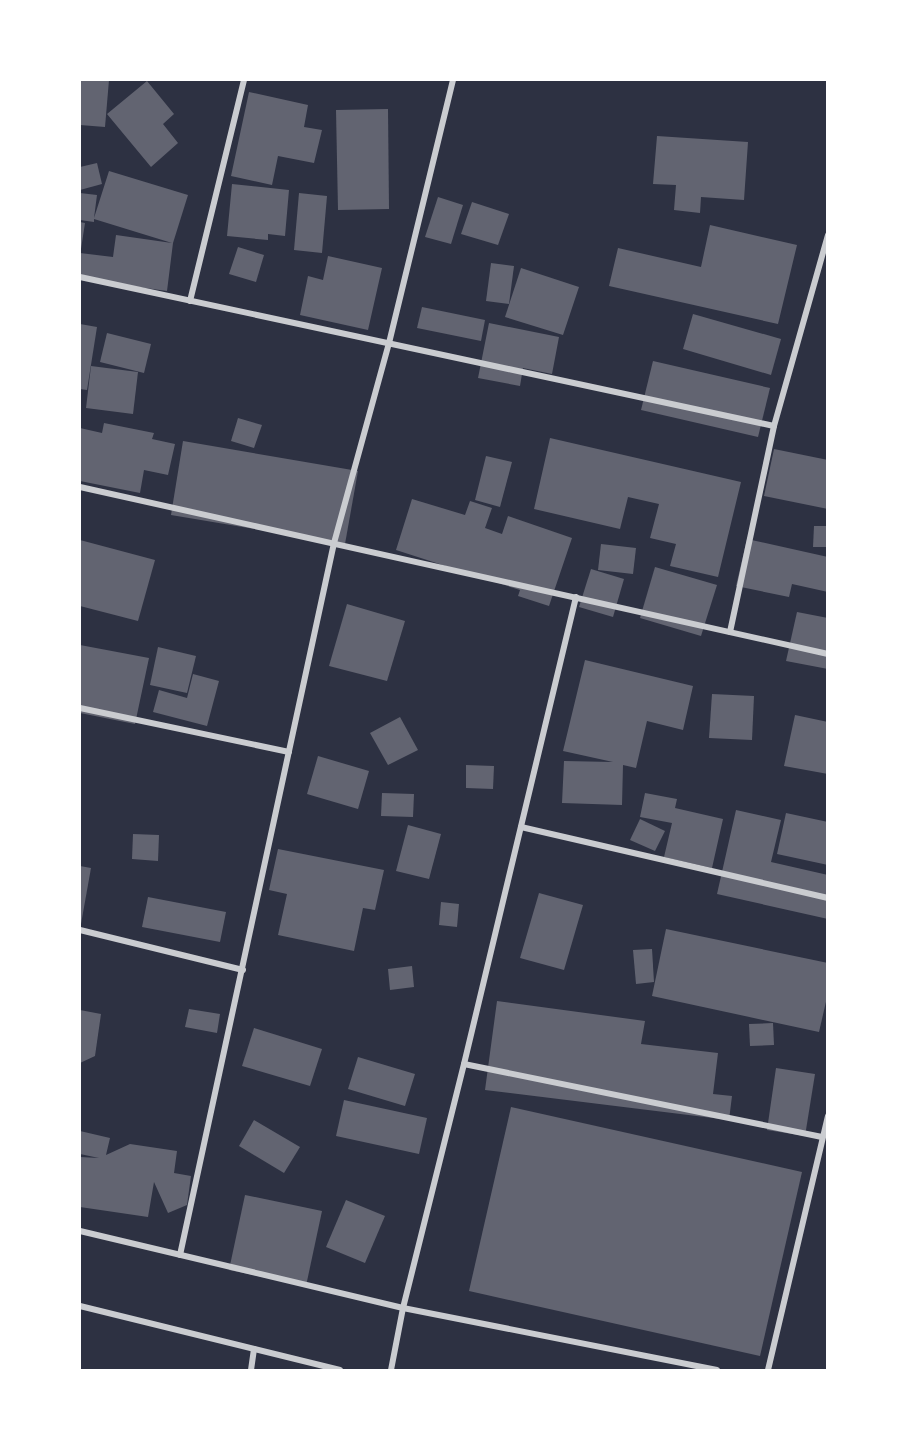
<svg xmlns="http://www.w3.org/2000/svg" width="907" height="1450" viewBox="0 0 907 1450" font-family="Lora,serif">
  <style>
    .building { fill: #626471 }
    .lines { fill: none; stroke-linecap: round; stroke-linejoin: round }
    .minor { stroke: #caccd0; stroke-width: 6 }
  </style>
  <rect width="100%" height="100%" fill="#2d3142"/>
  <g class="building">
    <path d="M80 80H109L105 127 80 125Z"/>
    <path d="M147 81 174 114 163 124 178 143 151 167 107 114Z"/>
    <path d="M249 92 308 105 304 127 322 130 314 163 278 156 272 185 231 176Z"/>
    <path d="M388 109 389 209 338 210 336 110Z"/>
    <path d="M657 136 748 142 744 200 701 197 700 213 674 210 676 185 653 184Z"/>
    <path d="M97 163 102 184 80 190V167Z"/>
    <path d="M109 171 188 195 173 243 167 291 80 279V253L113 257 116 235 172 243 94 219V222L80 220V193L97 195 94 218Z"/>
    <path d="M232 184 289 190 285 236 268 234V240L227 236Z"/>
    <path d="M299 193 327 196 322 253 294 250Z"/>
    <path d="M438 197 463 205 451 244 425 237Z"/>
    <path d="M472 202 509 214 498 245 461 234Z"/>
    <path d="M80 222 85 223 81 249H80Z"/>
    <path d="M710 225 797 245 778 324 609 286 618 248 701 267Z"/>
    <path d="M238 247 264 255 256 282 229 274Z"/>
    <path d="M328 256 382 268 368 330 300 315 308 276 323 280Z"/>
    <path d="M491 263 514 266 509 304 486 301Z"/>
    <path d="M521 268 579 287 563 335 505 317Z"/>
    <path d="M422 307 485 320 481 341 417 328Z"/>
    <path d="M693 314 781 339 771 375 683 349Z"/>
    <path d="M489 323 559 337 552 374 523 368 520 386 478 378Z"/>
    <path d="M80 324 97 327 87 390 80 389Z"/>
    <path d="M107 333 151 344 144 373 100 362Z"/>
    <path d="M653 361 770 388 758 437 641 410Z"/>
    <path d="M91 366 138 372 133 414 86 408Z"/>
    <path d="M238 418 262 425 254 448 231 441Z"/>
    <path d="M104 423 154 433 152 439 175 444 168 475 144 470 140 493 80 481V428L102 433Z"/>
    <path d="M550 438 741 482 718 577 670 566 676 544 650 538 659 504 628 497 620 529 534 509Z"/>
    <path d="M183 441 358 471 345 544 171 515Z"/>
    <path d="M774 449 828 460V509L764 496Z"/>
    <path d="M486 456 512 462 500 507 475 500Z"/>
    <path d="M412 499 465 515 470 501 492 508 485 528 502 534 508 516 572 538 549 606 518 596 520 590 396 550Z"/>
    <path d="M814 526H828V547H813Z"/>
    <path d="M747 539 828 557V592L792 584 789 597 736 586Z"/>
    <path d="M80 540 155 560 138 621 80 606Z"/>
    <path d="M601 544 636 548 633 574 598 570Z"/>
    <path d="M655 567 717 585 701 636 640 618Z"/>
    <path d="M591 569 624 579 613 617 579 607Z"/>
    <path d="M347 604 405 621 387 681 329 666Z"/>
    <path d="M797 612 828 618V669L786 661Z"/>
    <path d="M80 645 149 658 135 724 80 713Z"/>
    <path d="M158 647 196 656 187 693 150 685Z"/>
    <path d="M585 660 693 686 683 730 647 721 636 768 623 765 622 805 562 803 564 761 613 762 563 751Z"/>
    <path d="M193 674 219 681 207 726 153 712 159 690 187 698Z"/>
    <path d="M712 694 754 696 752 740 709 738Z"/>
    <path d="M795 715 828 722V774L784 766Z"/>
    <path d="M400 717 418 750 388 765 370 733Z"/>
    <path d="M318 756 369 771 358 809 307 794Z"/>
    <path d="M466 765 494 766 493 789 466 788Z"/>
    <path d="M382 793 414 794 413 817 381 816Z"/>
    <path d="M645 793 677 799 675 808 723 819 712 868 664 857 672 823 640 817Z"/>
    <path d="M736 810 781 820 771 862 828 875V919L717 894Z"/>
    <path d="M786 813 828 822V865L777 854Z"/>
    <path d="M640 819 665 831 655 851 630 840Z"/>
    <path d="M408 825 441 834 429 879 396 871Z"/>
    <path d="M133 834 159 835 158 861 132 859Z"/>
    <path d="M278 849 384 870 375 910 363 908 354 951 278 935 287 894 269 890Z"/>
    <path d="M80 866 91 868 81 924 80 923Z"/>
    <path d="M539 893 583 905 564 970 520 958Z"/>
    <path d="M148 897 226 912 220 942 142 927Z"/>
    <path d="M441 902 459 904 457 927 439 925Z"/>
    <path d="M666 929 828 963V993L819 1032 652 996Z"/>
    <path d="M652 949 654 982 636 984 633 950Z"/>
    <path d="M412 966 414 987 390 990 388 969Z"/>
    <path d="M497 1001 645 1021 641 1044 718 1053 713 1094 732 1096 729 1120 485 1090Z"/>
    <path d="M189 1009 220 1014 217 1033 185 1027Z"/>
    <path d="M80 1010 101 1014 95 1056 80 1063Z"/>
    <path d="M773 1023 774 1045 750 1046 749 1024Z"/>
    <path d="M254 1028 322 1049 310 1086 242 1066Z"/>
    <path d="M358 1057 415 1074 405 1106 348 1089Z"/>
    <path d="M776 1068 815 1074 805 1136 767 1130Z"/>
    <path d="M344 1100 427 1118 419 1154 336 1136Z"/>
    <path d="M511 1107 802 1172 760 1356 469 1291Z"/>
    <path d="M254 1120 300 1147 284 1173 239 1146Z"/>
    <path d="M80 1131 110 1138 106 1155 130 1144 177 1151 174 1173 191 1176 187 1205 168 1213 154 1182 148 1217 80 1207V1157L99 1158 80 1154Z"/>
    <path d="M245 1195 322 1211 306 1286 229 1270Z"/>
    <path d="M346 1200 385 1216 365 1263 326 1247Z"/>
  </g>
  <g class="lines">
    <g class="minor">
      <path d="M80 277 774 426"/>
      <path d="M190 301 244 80"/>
      <path d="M80 487 828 654"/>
      <path d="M730 632 774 426 828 235"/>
      <path d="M80 708 289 752"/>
      <path d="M521 827 828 898"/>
      <path d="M80 930 243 970"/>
      <path d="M464 1064 822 1137"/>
      <path d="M80 1231 403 1308 717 1370"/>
      <path d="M180 1255 334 543 389 343 453 80"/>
      <path d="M80 1306 340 1370"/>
      <path d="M251 1370 254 1349"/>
      <path d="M391 1370 403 1308 464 1064 576 597"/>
      <path d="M768 1370 828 1116"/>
    </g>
  </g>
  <rect width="907" height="1450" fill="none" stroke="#ffffff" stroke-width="162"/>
</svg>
